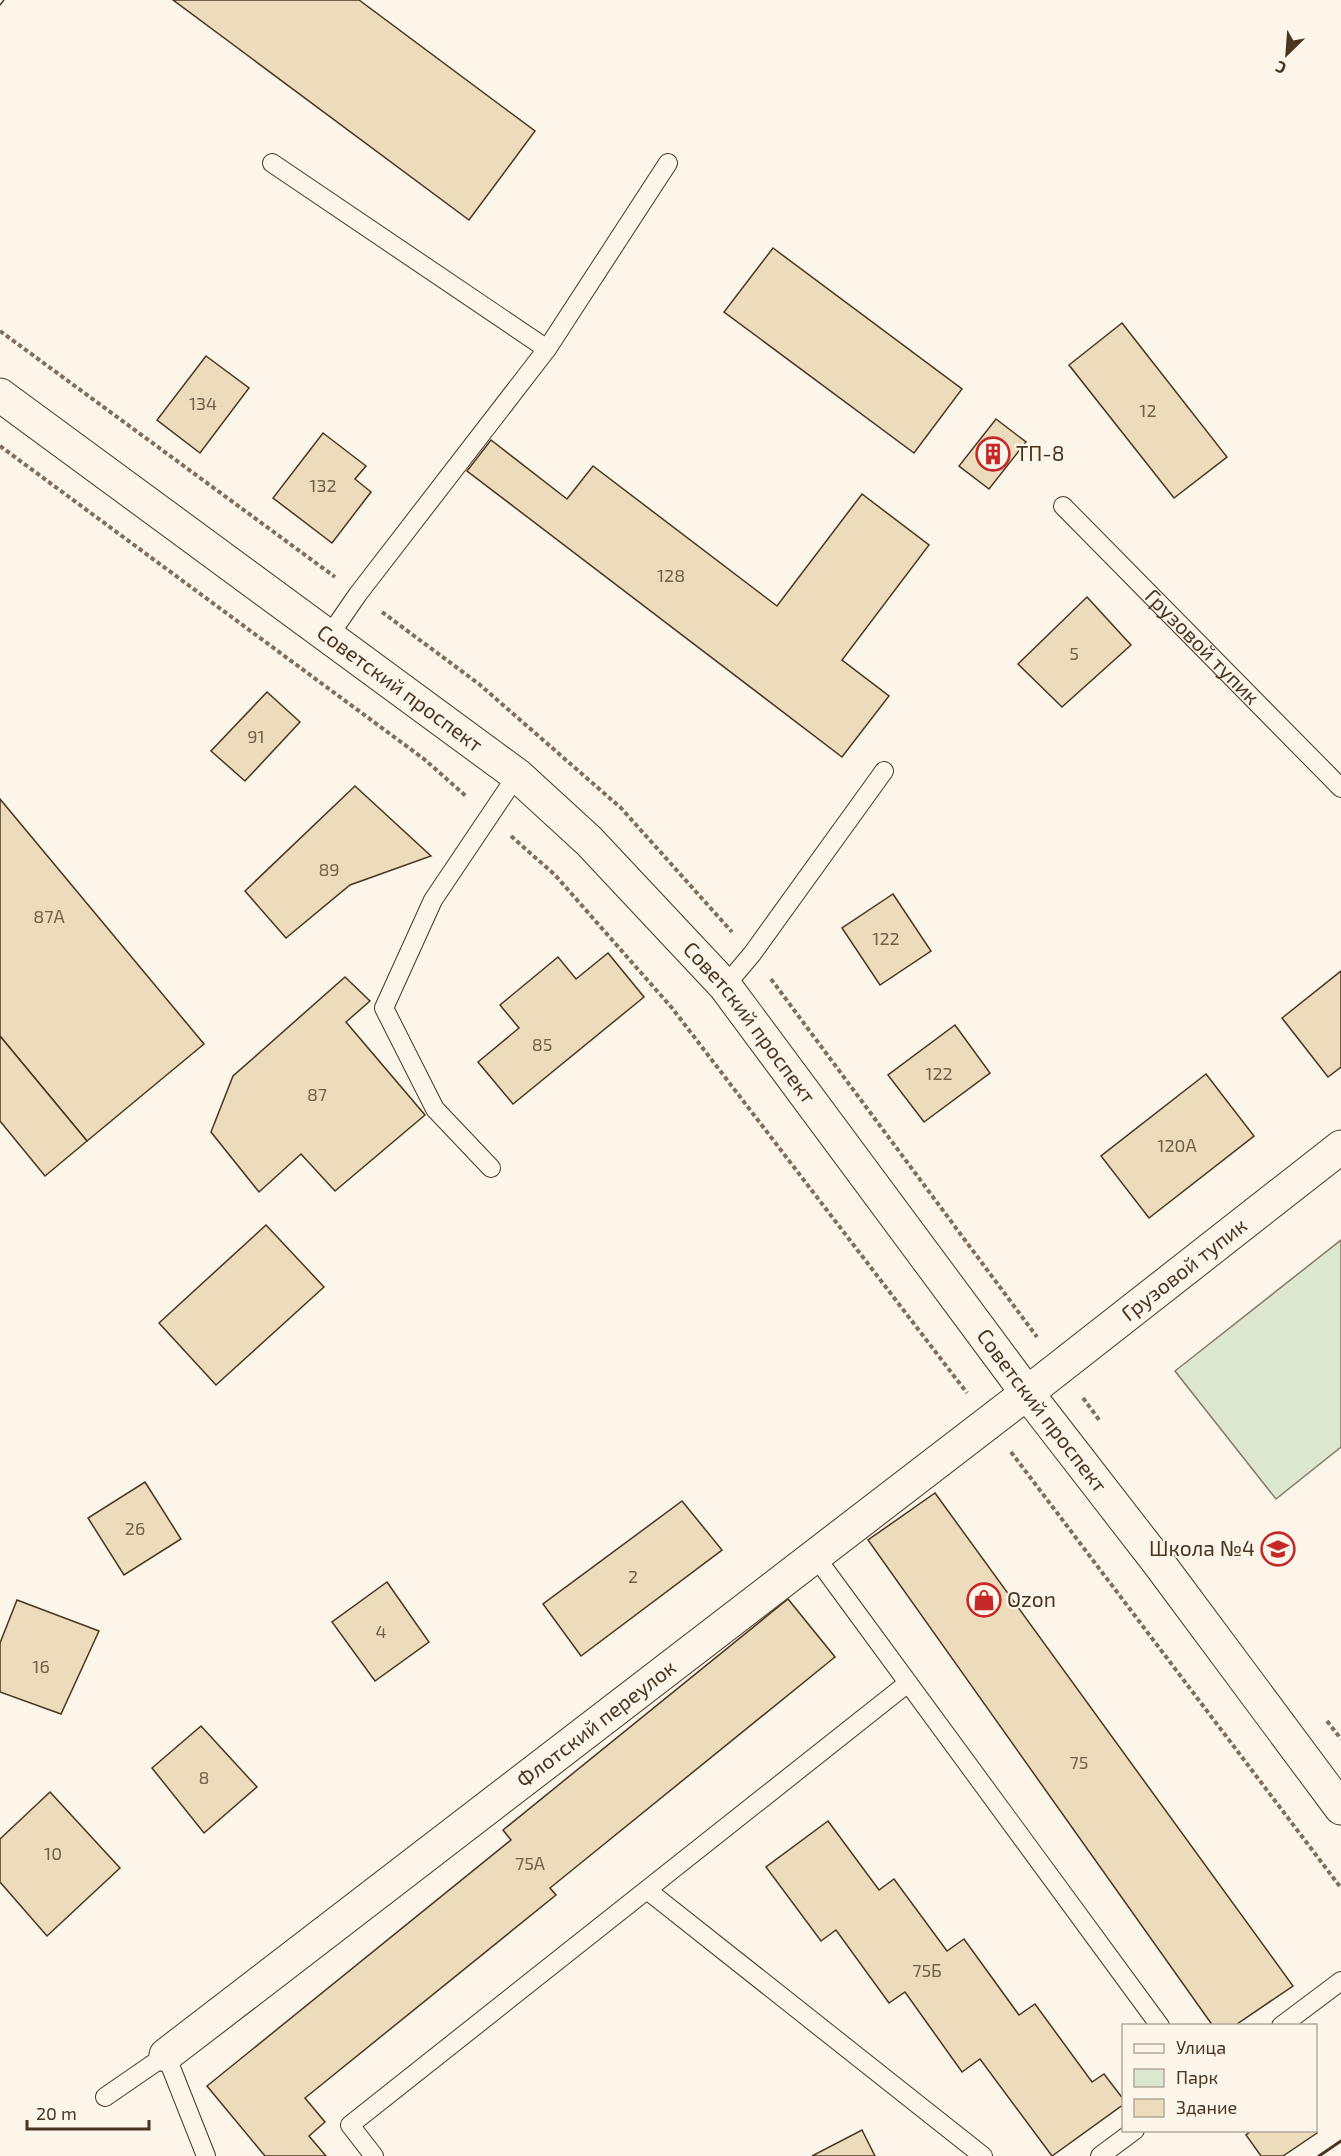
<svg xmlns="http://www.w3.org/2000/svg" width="1341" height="2156" viewBox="0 0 1341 2156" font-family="'Exo 2',sans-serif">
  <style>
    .green { fill: #dce7d0; stroke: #887966; stroke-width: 1.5 }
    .building { fill: #ecdcbc; stroke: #4a3520; stroke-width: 1.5 }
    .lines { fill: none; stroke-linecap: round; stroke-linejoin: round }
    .lane-casing { stroke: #4a3520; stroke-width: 20 }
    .street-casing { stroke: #4a3520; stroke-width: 35 }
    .secondary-casing { stroke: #4a3520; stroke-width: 35 }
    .path { stroke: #7f6f5c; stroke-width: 4; stroke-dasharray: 4.5 3; stroke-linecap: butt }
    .lane { stroke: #fbf6e9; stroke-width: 18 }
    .street { stroke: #fbf6e9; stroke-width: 33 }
    .secondary { stroke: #fbf6e9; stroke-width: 33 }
    .fence { stroke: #4a3520; stroke-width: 1.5; stroke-dasharray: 8 3; stroke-linecap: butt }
    .wall { stroke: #4a3520; stroke-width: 3 }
    .labels { text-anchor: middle; stroke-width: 4.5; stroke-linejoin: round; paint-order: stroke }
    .number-label { font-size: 18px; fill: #725f47 }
    .poi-label { font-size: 21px; fill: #4a3520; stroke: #fbf6e9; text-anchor: start }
    .street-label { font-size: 21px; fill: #4a3520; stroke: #fbf6e9 }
  </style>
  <rect width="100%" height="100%" fill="#fbf6e9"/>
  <path class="green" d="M1341 1240V1447L1276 1499 1175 1371Z"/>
  <g class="building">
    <path d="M173 0H359L535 131 469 220Z"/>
    <path d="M773 248 962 389 914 453 724 312Z"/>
    <path d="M1122 323 1227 457 1174 498 1069 365Z"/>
    <path d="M206 356 249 388 200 453 157 420Z"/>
    <path d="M996 419 1026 442 989 489 959 466Z"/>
    <path d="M323 433 366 466 355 479 371 492 332 543 273 498Z"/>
    <path d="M491 440 567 499 593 466 777 606 862 494 929 545 842 660 889 696 842 757 467 471Z"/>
    <path d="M1087 597 1131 645 1062 707 1018 664Z"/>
    <path d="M267 692 300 722 245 781 211 751Z"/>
    <path d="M355 786 431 856 350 885 286 938 245 891Z"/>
    <path d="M0 799 204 1044 87 1141 0 1036Z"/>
    <path d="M893 894 931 951 880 985 842 928Z"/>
    <path d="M608 953 644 997 513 1104 478 1062 519 1028 500 1005 558 957 576 979Z"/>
    <path d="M1341 971V1067L1328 1077 1282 1018Z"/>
    <path d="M345 977 370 1001 346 1022 425 1115 335 1191 301 1154 259 1192 211 1132 233 1076Z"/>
    <path d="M955 1025 990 1073 924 1122 888 1075Z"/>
    <path d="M0 1036 87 1141 45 1176 0 1121Z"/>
    <path d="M1206 1074 1254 1136 1149 1218 1101 1156Z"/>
    <path d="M266 1225 324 1287 216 1385 159 1323Z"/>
    <path d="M145 1482 181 1539 124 1575 88 1518Z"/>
    <path d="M935 1493 1293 1986 1234 2026H1213L868 1540Z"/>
    <path d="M682 1501 722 1550 581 1656 543 1604Z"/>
    <path d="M387 1582 429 1642 375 1681 332 1622Z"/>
    <path d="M788 1599 835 1657 550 1888 556 1895 305 2098 325 2122 309 2136 326 2156H265L207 2086 511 1840 503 1830Z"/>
    <path d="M17 1600 99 1631 61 1714 0 1692V1643Z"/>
    <path d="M201 1726 257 1787 204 1833 152 1768Z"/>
    <path d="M50 1792 120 1868 47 1936 0 1882V1839Z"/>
    <path d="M828 1821 879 1890 894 1879 947 1951 964 1939 1019 2015 1035 2004 1092 2082 1104 2074 1124 2100V2104L1052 2156 980 2059 962 2072 905 1992 889 2003 836 1930 821 1941 766 1867Z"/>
    <path d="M862 2130 875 2156H812Z"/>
    <path d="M1252 2130H1316L1317 2133 1283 2156H1261L1246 2135Z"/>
  </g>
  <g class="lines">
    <defs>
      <g id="lane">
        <path d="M272 163 547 349 358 594 329 636"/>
        <path d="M547 349 668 163"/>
        <path id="s1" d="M1063 506 1341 788"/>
        <path d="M725 986 752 954 884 771"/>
        <path d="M491 1168 435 1109 384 1008 433 900 517 775"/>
        <path d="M815 1556 1160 2026"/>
        <path d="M647 1890 983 2156"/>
        <path d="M1281 2026 1341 1981"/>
        <path d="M105 2097 166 2055 206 2156"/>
        <path d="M374 2156 350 2125 908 1683"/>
        <path d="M1100 2156 1135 2130"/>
      </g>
      <g id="street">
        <path id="s2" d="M166 2055 1027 1393 1341 1147"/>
      </g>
      <g id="secondary">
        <path id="s3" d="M0 395 517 775 589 841 725 986 1027 1393 1158 1562 1341 1808"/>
      </g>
    </defs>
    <use href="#lane" class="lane-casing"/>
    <use href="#street" class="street-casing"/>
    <use href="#secondary" class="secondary-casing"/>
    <g class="path">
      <path d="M0 331 335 577"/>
      <path d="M0 446 424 759 467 797"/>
      <path d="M382 612 479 684 621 808 732 932"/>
      <path d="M511 836 555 875 672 1008 967 1393"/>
      <path d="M771 979 1037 1337"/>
      <path d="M1083 1398 1100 1421"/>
      <path d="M1011 1452 1341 1888"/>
      <path d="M1327 1721 1341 1739"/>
    </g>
    <use href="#lane" class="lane"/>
    <use href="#street" class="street"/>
    <use href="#secondary" class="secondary"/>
    <path class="fence" d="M0 5 4 0"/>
    <path class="wall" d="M1319 2156 1341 2141"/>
  </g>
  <defs>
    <symbol id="building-ring" viewBox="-11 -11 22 22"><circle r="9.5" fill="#fbf6e9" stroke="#c62828" stroke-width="1.5"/><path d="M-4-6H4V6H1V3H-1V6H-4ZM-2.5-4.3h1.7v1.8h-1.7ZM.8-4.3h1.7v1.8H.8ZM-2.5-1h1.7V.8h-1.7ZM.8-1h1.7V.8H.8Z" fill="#c62828"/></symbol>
    <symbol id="school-ring" viewBox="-11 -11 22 22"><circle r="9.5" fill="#fbf6e9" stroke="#c62828" stroke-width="1.5"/><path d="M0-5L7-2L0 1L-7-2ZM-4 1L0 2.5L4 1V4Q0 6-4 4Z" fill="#c62828"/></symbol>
    <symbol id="shop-ring" viewBox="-11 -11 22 22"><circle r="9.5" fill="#fbf6e9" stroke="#c62828" stroke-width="1.5"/><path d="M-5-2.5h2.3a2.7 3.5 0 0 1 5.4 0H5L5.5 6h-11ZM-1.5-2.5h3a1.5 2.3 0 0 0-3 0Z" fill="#c62828"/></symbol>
  </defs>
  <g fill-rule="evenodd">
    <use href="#building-ring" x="974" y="435" width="38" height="38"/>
    <use href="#school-ring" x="1259" y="1530" width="38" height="38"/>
    <use href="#shop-ring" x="965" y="1581" width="38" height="38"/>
  </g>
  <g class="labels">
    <g class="number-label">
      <text x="203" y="410">134</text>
      <text x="1148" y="417">12</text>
      <text x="323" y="492">132</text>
      <text x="671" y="582">128</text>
      <text x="1074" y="660">5</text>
      <text x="256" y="743">91</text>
      <text x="329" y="876">89</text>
      <text x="49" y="923">87А</text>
      <text x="886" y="945">122</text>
      <text x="542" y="1051">85</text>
      <text x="939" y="1080">122</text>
      <text x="317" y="1101">87</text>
      <text x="1177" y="1152">120А</text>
      <text x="135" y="1535">26</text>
      <text x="633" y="1583">2</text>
      <text x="381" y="1638">4</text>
      <text x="41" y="1673">16</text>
      <text x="1079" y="1769">75</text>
      <text x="204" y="1784">8</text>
      <text x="53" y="1860">10</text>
      <text x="530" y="1870">75А</text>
      <text x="927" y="1977">75Б</text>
    </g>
    <g class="poi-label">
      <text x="1016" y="461">ТП-8</text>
      <text x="1255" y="1556" text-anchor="end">Школа №4</text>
      <text x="1007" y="1607">Ozon</text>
    </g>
    <g class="street-label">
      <text dy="7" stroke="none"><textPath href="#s1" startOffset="198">Грузовой тупик</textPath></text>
      <text dy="7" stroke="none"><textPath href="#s3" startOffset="496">Советский проспект</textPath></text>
      <text dy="7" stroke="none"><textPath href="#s3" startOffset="982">Советский проспект</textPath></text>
      <text dy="7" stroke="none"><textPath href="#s2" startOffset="1286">Грузовой тупик</textPath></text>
      <text dy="7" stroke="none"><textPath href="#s3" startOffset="1468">Советский проспект</textPath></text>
      <text dy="7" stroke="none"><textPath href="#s2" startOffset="543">Флотский переулок</textPath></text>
    </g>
  </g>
  <rect x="1122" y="2024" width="195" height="108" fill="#fbf6e9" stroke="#b4a999" stroke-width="1.5"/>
  <rect x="1134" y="2044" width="30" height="9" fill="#fbf6e9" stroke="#b4a999" stroke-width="1.5"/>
  <text x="1176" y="2054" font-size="18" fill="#4a3520">Улица</text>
  <rect x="1134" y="2069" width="30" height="18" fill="#dce7d0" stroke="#b4a999" stroke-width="1.5"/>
  <text x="1176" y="2084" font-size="18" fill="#4a3520">Парк</text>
  <rect x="1134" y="2099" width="30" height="18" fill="#ecdcbc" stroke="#b4a999" stroke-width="1.5"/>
  <text x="1176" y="2114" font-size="18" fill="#4a3520">Здание</text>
  <g transform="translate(1287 54) rotate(205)" stroke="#fbf6e9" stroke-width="4.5" paint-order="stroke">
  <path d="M0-4.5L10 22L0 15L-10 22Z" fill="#4a3520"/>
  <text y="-9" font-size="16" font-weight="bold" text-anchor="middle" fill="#4a3520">С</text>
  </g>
  <path d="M27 2120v9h122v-9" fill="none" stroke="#4a3520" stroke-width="3"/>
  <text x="36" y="2120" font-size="18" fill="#4a3520" stroke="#fbf6e9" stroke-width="4.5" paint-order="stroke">20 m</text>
</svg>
